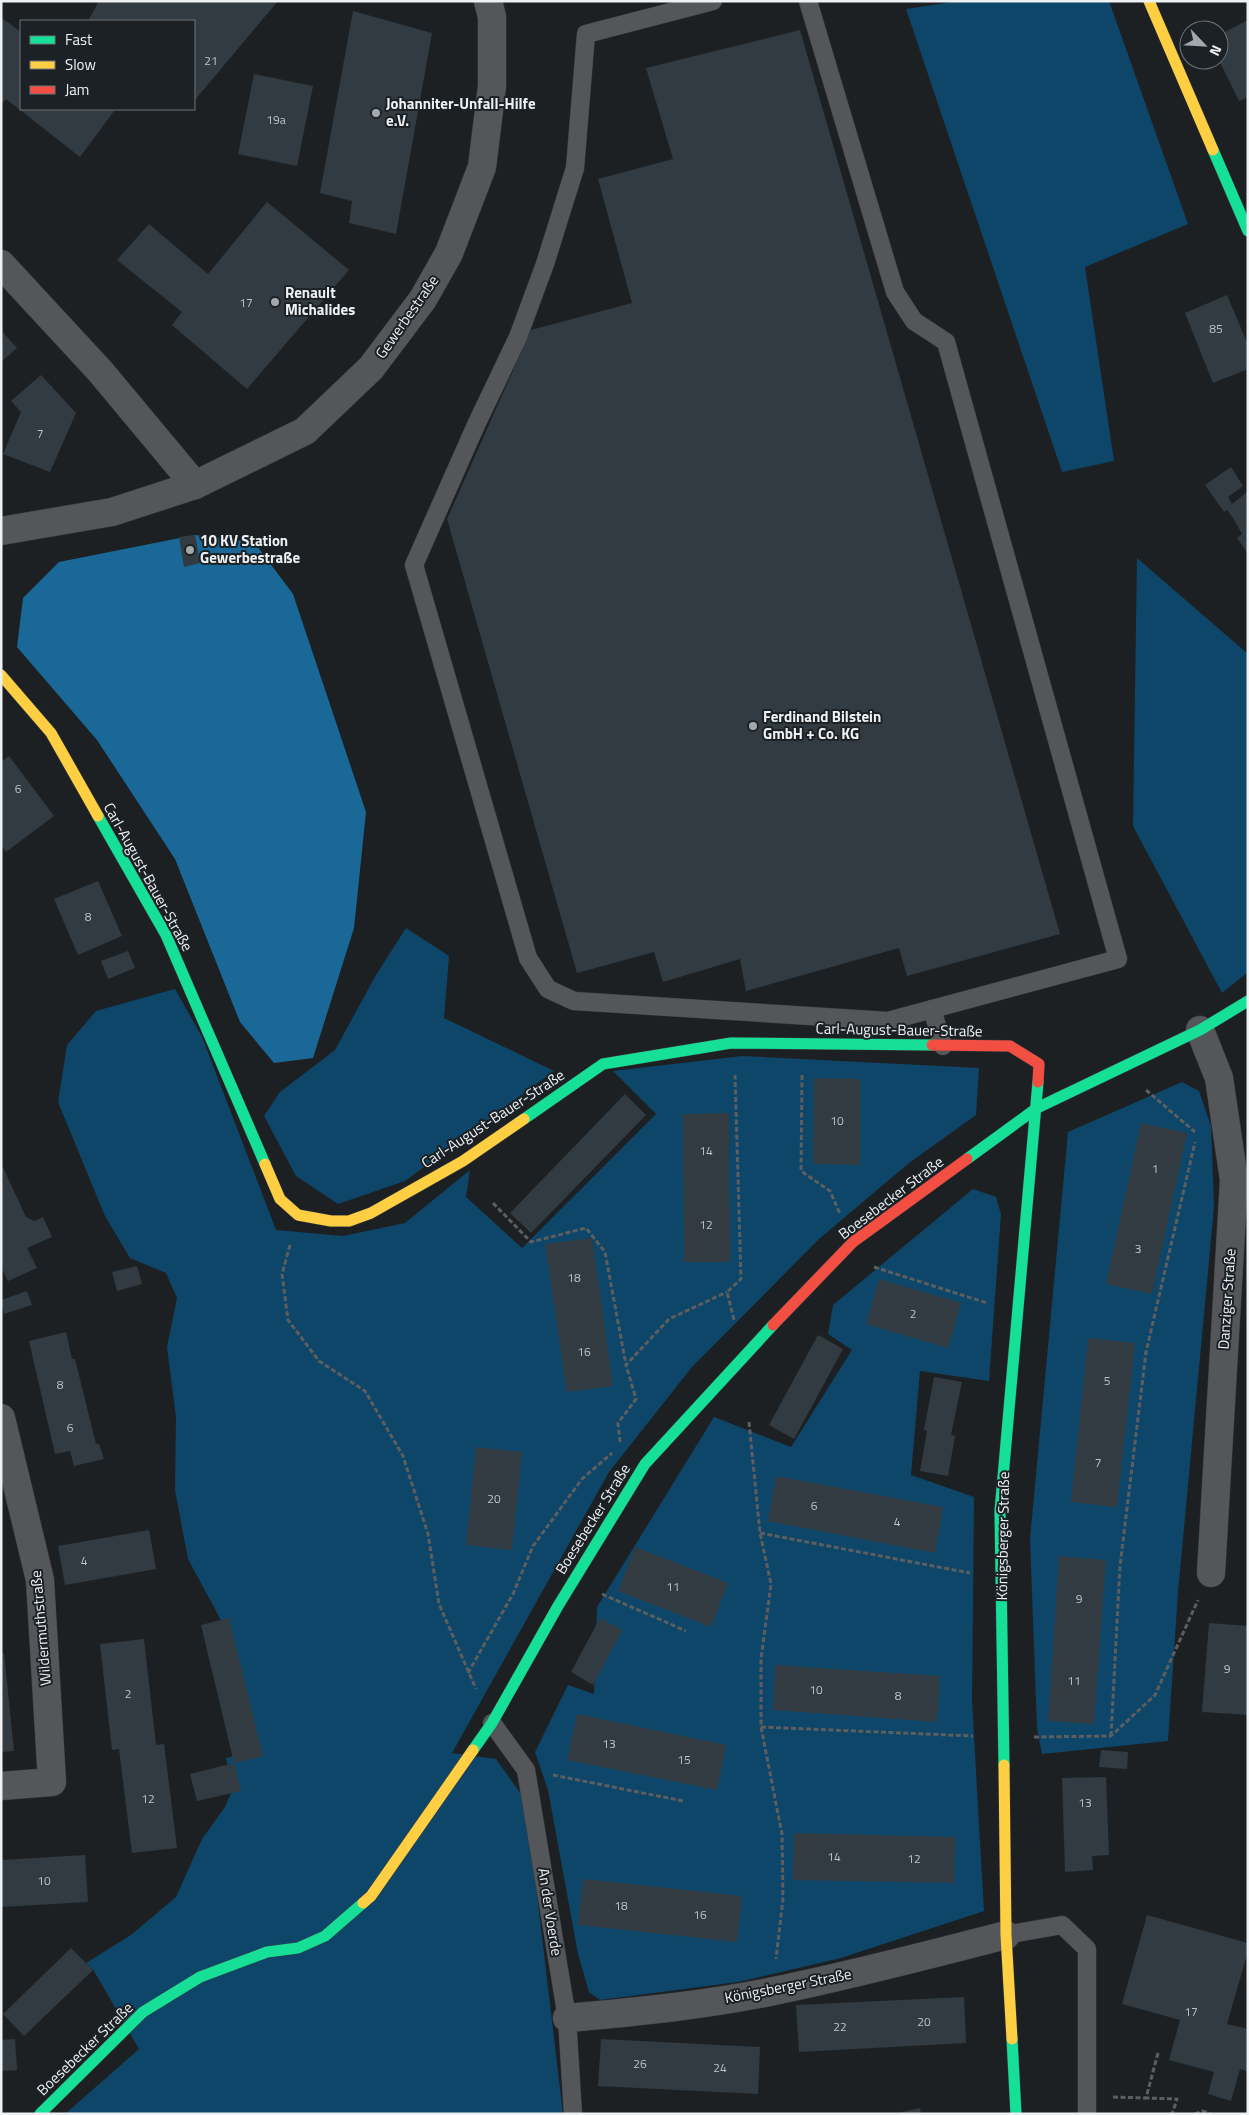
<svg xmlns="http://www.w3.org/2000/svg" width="1249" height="2115" viewBox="0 0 1249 2115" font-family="'Titillium Web',sans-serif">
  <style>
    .green { fill: #0d4668 }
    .water { fill: #1a6897 }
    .building { fill: #313b41 }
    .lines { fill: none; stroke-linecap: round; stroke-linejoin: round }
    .lane-casing { stroke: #393c3e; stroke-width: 19 }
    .street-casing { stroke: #393c3e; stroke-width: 29 }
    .fast-casing { stroke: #393c3e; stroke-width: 12 }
    .slow-casing { stroke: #393c3e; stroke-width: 12 }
    .jam-casing { stroke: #393c3e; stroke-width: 12 }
    .path { stroke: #5c5e5f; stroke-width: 3; stroke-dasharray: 5 2.5; stroke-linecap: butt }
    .lane { stroke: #545659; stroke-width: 18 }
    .street { stroke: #545659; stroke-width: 28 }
    .fast { stroke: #16e098; stroke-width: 11 }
    .slow { stroke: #ffcf43; stroke-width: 11 }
    .jam { stroke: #f24e42; stroke-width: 11 }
    .poi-dot { fill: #a4a8ab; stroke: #1b2125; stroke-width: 2 }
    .labels { text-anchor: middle; stroke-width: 4; stroke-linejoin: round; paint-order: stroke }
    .number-label { font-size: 12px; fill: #bec4c7 }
    .poi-label { font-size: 15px; font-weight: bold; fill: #edf1f4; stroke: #1b2125; text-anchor: start }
    .street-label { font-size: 15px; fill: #edf1f4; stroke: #1b2125 }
  </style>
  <rect width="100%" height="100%" fill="#1d2023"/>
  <g class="green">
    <path d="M959 1H1109L1188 224 1085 267 1114 461 1062 472 906 9Z"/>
    <path d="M1137 558 1248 654V972L1222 993 1133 826Z"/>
    <path d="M406 928 449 956 444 1018 554 1071 405 1181 338 1204 296 1176 264 1116 280 1092 335 1050 376 975Z"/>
    <path d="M175 989 202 1037 276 1230 343 1236 405 1223 470 1170 466 1197 522 1248 656 1114 613 1071 742 1056 979 1068 976 1115 909 1163 819 1239 692 1367 609 1472 452 1753 496 1759 526 1801 563 2114H65L139 2049 94 1971 86 1963 131 1935 176 1897 202 1839 225 1807 233 1788 226 1758 250 1753 222 1622 188 1559 175 1490 176 1417 167 1347 177 1298 166 1273 130 1258 105 1216 58 1102 67 1045 96 1011Z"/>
    <path d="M1182 1082 1199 1091 1211 1126 1214 1207 1178 1592 1168 1741 1042 1754 1037 1728 1030 1539 1068 1132Z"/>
    <path d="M973 1189 996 1197 1001 1214 989 1381 920 1371 911 1475 974 1497 972 1702 984 1911 841 1958 738 1982 600 2000 589 1992 578 1954 548 1790 535 1752 568 1685 594 1694 597 1607 714 1417 791 1447 852 1350 828 1334 833 1305Z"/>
  </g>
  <path class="water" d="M195 535 254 542 293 594 366 812 354 928 313 1058 274 1063 240 1022 175 859 97 740 17 647 23 598 59 562Z"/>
  <g class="building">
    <path d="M99 1H278L194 101V21H92L89 19Z"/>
    <path d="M353 11 432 33 396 234 349 223 352 201 320 193Z"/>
    <path d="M2 18 21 32V109H112L114 111 80 157 6 99 3 103 1 102Z"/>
    <path d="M1248 20V97L1239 101 1219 60V35Z"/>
    <path d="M800 30 1060 934 907 976 899 948 746 991 740 959 663 982 654 952 577 973 447 519 531 330 632 303 598 179 673 159 646 68Z"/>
    <path d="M254 74 313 86 297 166 238 154Z"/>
    <path d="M267 202 349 270 247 389 172 325 182 312 117 260 149 224 208 274Z"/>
    <path d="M1227 295 1248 345V369L1213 383 1185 313Z"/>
    <path d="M1 330 17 348 1 362Z"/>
    <path d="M41 375 76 413 50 472 3 454 21 412 11 401Z"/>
    <path d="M1231 467 1243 486 1228 497 1232 504 1248 491V554L1237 538 1242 534 1233 518 1227 510 1224 512 1205 485Z"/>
    <path d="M195 535 200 563 184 567 179 537Z"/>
    <path d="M9 756 54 816 6 852 1 845V762Z"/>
    <path d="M98 881 122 936 78 955 54 899Z"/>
    <path d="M128 951 135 968 108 979 101 961Z"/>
    <path d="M814 1078 860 1079V1165L813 1164Z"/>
    <path d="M625 1094 646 1115 531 1233 510 1213Z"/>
    <path d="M729 1113 730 1262H684L683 1114Z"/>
    <path d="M1141 1123 1187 1133 1152 1294 1106 1284Z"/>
    <path d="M1 1163 26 1217 34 1221 43 1217 52 1237 27 1248 37 1268 8 1281 1 1267Z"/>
    <path d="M592 1238 613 1386 567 1392 545 1244Z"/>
    <path d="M137 1266 142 1284 117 1291 112 1272Z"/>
    <path d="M879 1279 961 1303 948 1348 866 1324Z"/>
    <path d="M27 1291 32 1305 4 1314 1 1300Z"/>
    <path d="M66 1332 72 1359H75L96 1444H99L104 1459 74 1466 70 1451 55 1454 29 1341Z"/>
    <path d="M818 1335 843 1349 794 1439 769 1425Z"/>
    <path d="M1088 1338 1135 1343 1117 1507 1071 1502Z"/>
    <path d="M934 1377 962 1382 951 1435 955 1436 948 1476 920 1471 927 1431 924 1430Z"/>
    <path d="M476 1447 522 1452 512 1550 466 1545Z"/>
    <path d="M776 1476 943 1507 935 1553 768 1521Z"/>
    <path d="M149 1530 156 1569 65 1585 58 1546Z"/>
    <path d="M635 1547 728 1583 711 1627 618 1591Z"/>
    <path d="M1059 1556 1106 1560 1094 1724 1048 1721Z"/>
    <path d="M229 1618 263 1756 234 1763 201 1625Z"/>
    <path d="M600 1618 622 1630 593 1685 571 1672Z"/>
    <path d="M1209 1623 1248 1626V1715L1202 1712Z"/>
    <path d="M144 1639 156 1745 164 1744 177 1848 132 1853 119 1749 112 1750 100 1644Z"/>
    <path d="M1 1653H4L14 1751 1 1752Z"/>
    <path d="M775 1665 940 1676 937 1722 773 1710Z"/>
    <path d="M577 1714 726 1745 717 1790 567 1760Z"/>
    <path d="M1101 1750 1128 1752 1127 1769 1099 1767Z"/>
    <path d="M234 1763 241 1791 197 1801 190 1774Z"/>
    <path d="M1106 1777 1109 1855 1092 1856 1093 1870 1065 1872 1062 1778Z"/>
    <path d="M794 1833 955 1837 954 1883 793 1880Z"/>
    <path d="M85 1855 88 1902 1 1907V1860Z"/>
    <path d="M583 1879 742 1896 737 1942 578 1925Z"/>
    <path d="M1147 1915 1248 1943V1951L1227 2024 1248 2029V2071L1240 2069 1231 2101 1208 2094 1214 2072 1169 2060 1180 2020 1122 2004Z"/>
    <path d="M71 1948 93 1970 24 2036 3 2014Z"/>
    <path d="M964 1997 966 2043 799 2052 796 2005Z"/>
    <path d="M15 2039 17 2070 1 2071V2040Z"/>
    <path d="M601 2039 760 2047 758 2094 598 2086Z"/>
    <path d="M920 2108 921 2114H897V2113Z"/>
  </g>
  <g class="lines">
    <defs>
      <g id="lane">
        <path d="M713 1 586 34 575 168 545 264 518 337 476 425 414 565 528 958 548 989 574 1001 888 1021 1118 959 946 342 914 321 895 292 808 1"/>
        <path d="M932 1009 943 1046"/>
        <path d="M492 1723 526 1770 567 2018 573 2114"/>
        <path d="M1006 1935 1062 1925 1087 1949V2114"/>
      </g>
      <g id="street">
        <path d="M1 264 100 371 195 485"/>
        <path d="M1 531 112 512 195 485 305 431 371 368 423 299 449 253 482 167 492 86V17L488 1"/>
        <path d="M1200 1030 1219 1078 1234 1180 1211 1573"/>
        <path d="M1 1418 40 1580 52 1782 1 1786"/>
        <path d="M567 2018C636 2012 706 2005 774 1991 852 1975 929 1955 1006 1935"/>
      </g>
      <g id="fast">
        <path d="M1213 150 1248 231"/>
        <path d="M98 816 166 935 265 1164"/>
        <path d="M524 1119 603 1064 731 1043 932 1045"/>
        <path d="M967 1159 1037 1108 1200 1030 1248 1001"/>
        <path d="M473 1750 492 1723 558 1606 645 1464 773 1325"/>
        <path d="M1004 1765 1000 1511 1038 1082"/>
        <path d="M1012 2039 1016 2114"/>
        <path d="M40 2114 143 2012 200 1977 267 1952 298 1948 325 1936 363 1903"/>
      </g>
      <g id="slow">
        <path d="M1149 1 1213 150"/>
        <path d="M1 675 51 733 98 816"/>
        <path d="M265 1164 280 1199 298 1215 331 1221H349L371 1213 463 1161 524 1119"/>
        <path d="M1004 1765 1006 1935 1012 2039"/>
        <path d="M363 1903 371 1896 473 1750"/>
      </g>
      <g id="jam">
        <path d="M932 1045 1010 1046 1039 1064 1038 1082"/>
        <path d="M773 1325 853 1242 967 1159"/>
      </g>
    </defs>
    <use href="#lane" class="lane-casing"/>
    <use href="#street" class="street-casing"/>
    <use href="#fast" class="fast-casing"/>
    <use href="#slow" class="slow-casing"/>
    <use href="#jam" class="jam-casing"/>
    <g class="path">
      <path d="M802 1075 801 1171 830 1191 840 1214"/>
      <path d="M1146 1090 1195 1132"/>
      <path d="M493 1203 531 1242 586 1228 605 1252 626 1365"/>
      <path d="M290 1245 282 1274 288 1320 319 1361 365 1391 403 1456 428 1534 439 1604 476 1689"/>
      <path d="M874 1267 987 1303"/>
      <path d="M734 1320 727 1292 741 1279 735 1075"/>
      <path d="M749 1422 760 1533 771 1584 761 1659V1727L782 1834 783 1899 776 1959"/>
      <path d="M620 1442 618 1423 636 1399 626 1365 669 1319 727 1292"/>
      <path d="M760 1533 970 1573"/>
      <path d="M602 1594 686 1631"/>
      <path d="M468 1673 513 1594 533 1546 582 1479 612 1453"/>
      <path d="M761 1727 973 1736"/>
      <path d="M1111 1736 1120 1566 1146 1352 1195 1142"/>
      <path d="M1034 1737 1111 1736 1155 1695 1198 1600"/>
      <path d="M553 1775 683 1801"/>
      <path d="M1158 2053 1146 2098 1177 2099 1172 2114"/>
      <path d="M1113 2097 1146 2098"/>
      <path d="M1195 2114 1202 2111 1211 2114"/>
    </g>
    <use href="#lane" class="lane"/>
    <use href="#street" class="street"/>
    <use href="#fast" class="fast"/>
    <use href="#slow" class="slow"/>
    <use href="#jam" class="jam"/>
  </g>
  <g class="poi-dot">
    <circle cx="376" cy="113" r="5"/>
    <circle cx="275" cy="302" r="5"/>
    <circle cx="190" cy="550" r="5"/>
    <circle cx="753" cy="726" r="5"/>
  </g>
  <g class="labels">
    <g class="number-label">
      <text x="211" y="65">21</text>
      <text x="276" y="124">19a</text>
      <text x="246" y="307">17</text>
      <text x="1216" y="333">85</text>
      <text x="40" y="438">7</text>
      <text x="18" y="793">6</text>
      <text x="88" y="921">8</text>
      <text x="837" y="1125">10</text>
      <text x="706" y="1155">14</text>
      <text x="1155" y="1173">1</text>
      <text x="706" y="1229">12</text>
      <text x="1138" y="1253">3</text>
      <text x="574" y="1282">18</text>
      <text x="913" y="1318">2</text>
      <text x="584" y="1356">16</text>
      <text x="1107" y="1385">5</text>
      <text x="60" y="1389">8</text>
      <text x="70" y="1432">6</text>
      <text x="1098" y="1467">7</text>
      <text x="494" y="1503">20</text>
      <text x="814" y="1510">6</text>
      <text x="897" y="1526">4</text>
      <text x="84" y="1565">4</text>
      <text x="673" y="1591">11</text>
      <text x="1079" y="1603">9</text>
      <text x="1227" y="1673">9</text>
      <text x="1074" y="1685">11</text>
      <text x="816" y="1694">10</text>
      <text x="128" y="1698">2</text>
      <text x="898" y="1700">8</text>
      <text x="609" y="1748">13</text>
      <text x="684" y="1764">15</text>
      <text x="148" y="1803">12</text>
      <text x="1085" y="1807">13</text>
      <text x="834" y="1861">14</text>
      <text x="914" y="1863">12</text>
      <text x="44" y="1885">10</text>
      <text x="621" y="1910">18</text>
      <text x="700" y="1919">16</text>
      <text x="1191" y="2016">17</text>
      <text x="924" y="2026">20</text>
      <text x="840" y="2031">22</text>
      <text x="640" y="2068">26</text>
      <text x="720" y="2072">24</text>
    </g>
    <g class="poi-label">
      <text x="386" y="109">Johanniter-Unfall-Hilfe<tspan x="386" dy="17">e.V.</tspan></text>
      <text x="285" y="298">Renault<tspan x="285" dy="17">Michalides</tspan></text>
      <text x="200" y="546">10 KV Station<tspan x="200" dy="17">Gewerbestraße</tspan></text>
      <text x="763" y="722">Ferdinand Bilstein<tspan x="763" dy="17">GmbH + Co. KG</tspan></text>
    </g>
    <g class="street-label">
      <text transform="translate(407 317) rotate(-55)" y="5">Gewerbestraße</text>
      <text transform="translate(148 877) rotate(61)" y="5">Carl-August-Bauer-Straße</text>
      <text transform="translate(899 1030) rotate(1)" y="5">Carl-August-Bauer-Straße</text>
      <text transform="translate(493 1119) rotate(-33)" y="5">Carl-August-Bauer-Straße</text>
      <text transform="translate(891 1198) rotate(-37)" y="5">Boesebecker Straße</text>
      <text transform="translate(1227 1299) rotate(-86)" y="5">Danziger Straße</text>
      <text transform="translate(593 1519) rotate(-58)" y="5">Boesebecker Straße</text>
      <text transform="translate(1003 1536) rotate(-89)" y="5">Königsberger Straße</text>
      <text transform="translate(41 1628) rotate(-95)" y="5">Wildermuthstraße</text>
      <text transform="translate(550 1912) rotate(81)" y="5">An der Voerde</text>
      <text transform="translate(788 1986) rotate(-11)" y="5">Königsberger Straße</text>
      <text transform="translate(85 2049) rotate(-44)" y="5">Boesebecker Straße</text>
    </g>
  </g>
  <rect width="1249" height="2115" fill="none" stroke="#edf1f4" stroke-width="5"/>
  <rect x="20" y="20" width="175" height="90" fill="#1b2125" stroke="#6f7478"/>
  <rect x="30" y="36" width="25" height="8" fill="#16e098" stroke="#6f7478"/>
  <text x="65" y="45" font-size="15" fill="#edf1f4">Fast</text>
  <rect x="30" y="61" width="25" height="8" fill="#ffcf43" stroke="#6f7478"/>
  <text x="65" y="70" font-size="15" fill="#edf1f4">Slow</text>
  <rect x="30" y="86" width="25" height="8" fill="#f24e42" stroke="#6f7478"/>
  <text x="65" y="95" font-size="15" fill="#edf1f4">Jam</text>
  <g transform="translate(1204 45) rotate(115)"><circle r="24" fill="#1b2125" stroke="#6f7478"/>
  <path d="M0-4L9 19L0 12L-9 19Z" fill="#a4a8ab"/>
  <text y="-8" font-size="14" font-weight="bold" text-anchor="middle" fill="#edf1f4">N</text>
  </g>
</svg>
